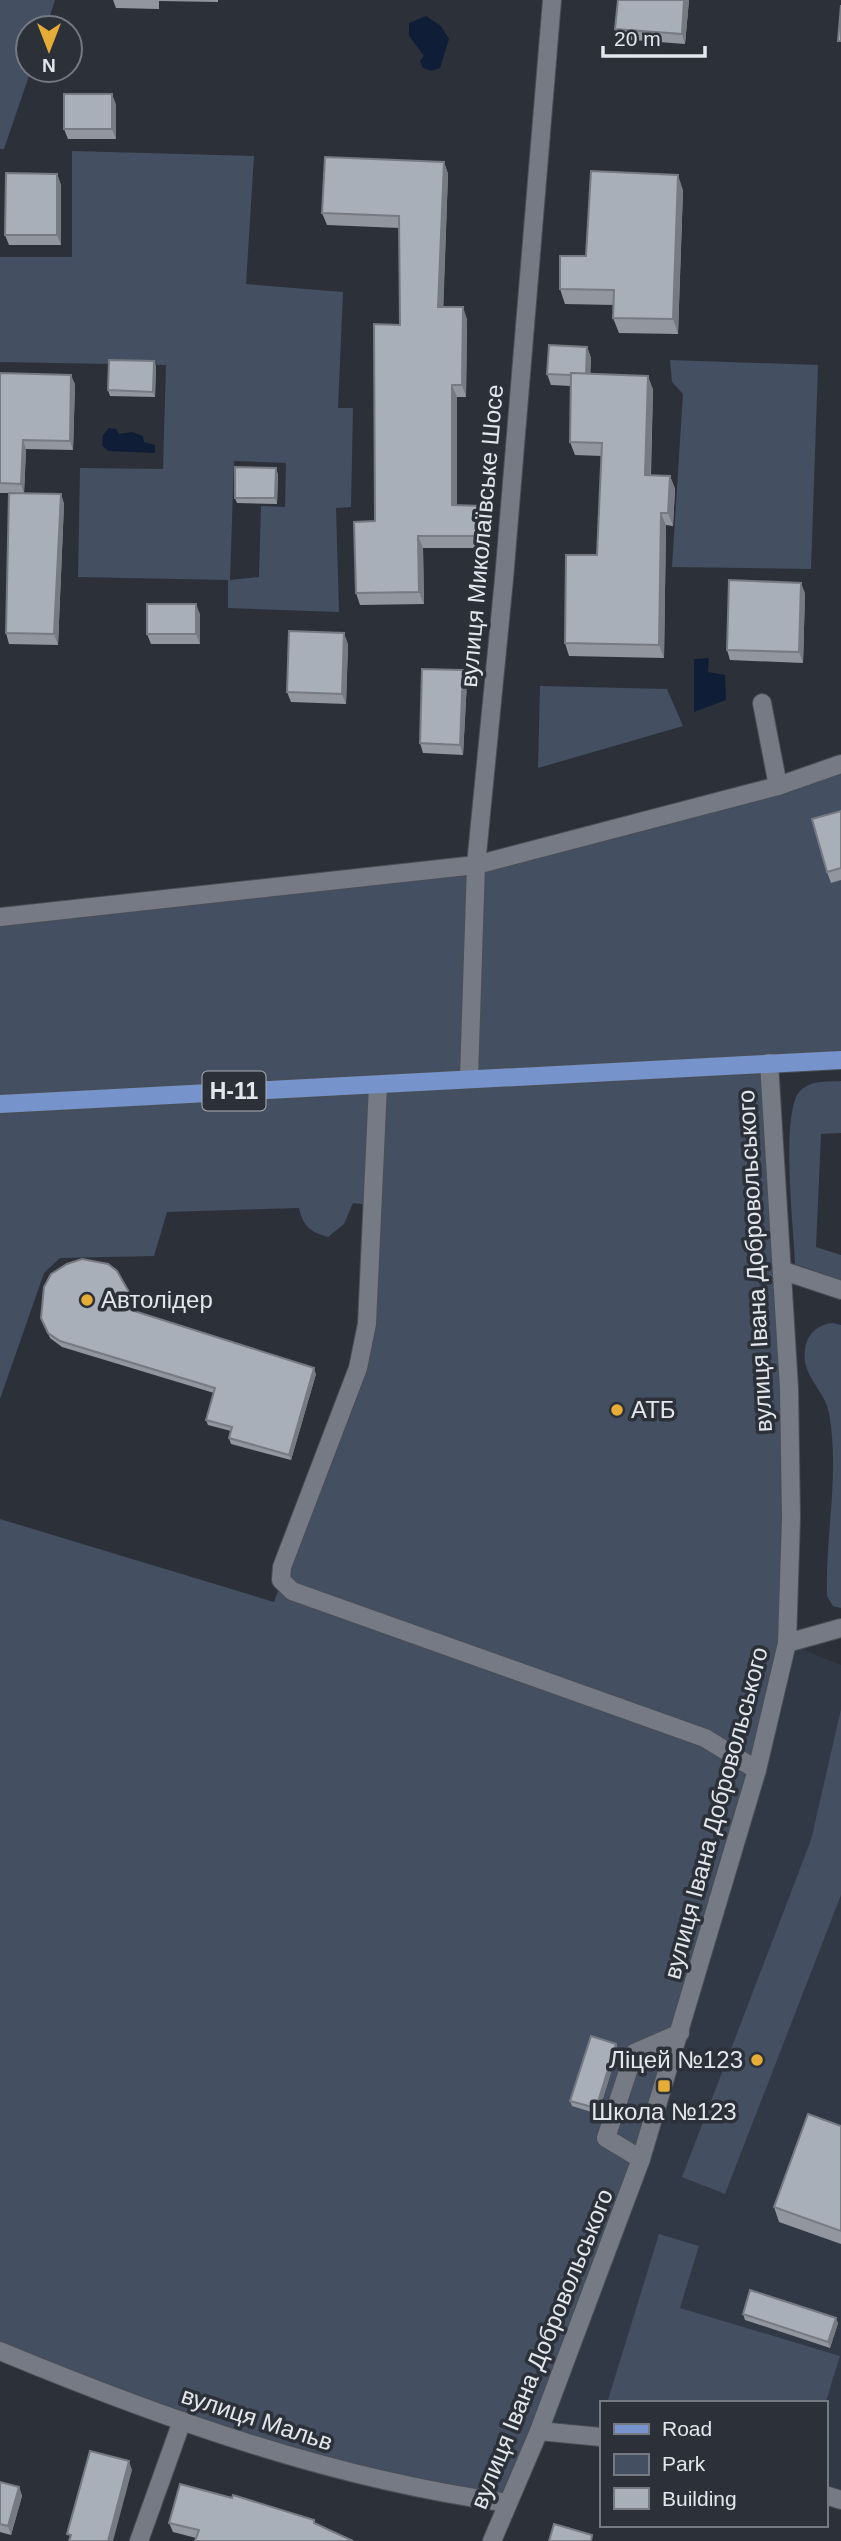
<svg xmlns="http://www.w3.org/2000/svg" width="841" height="2541" viewBox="0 0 841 2541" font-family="Arial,sans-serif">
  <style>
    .built { fill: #313846 }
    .green { fill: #444f62; fill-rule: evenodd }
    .water { fill: #101d36 }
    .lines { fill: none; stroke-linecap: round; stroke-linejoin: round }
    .minor-casing { stroke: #4a4e55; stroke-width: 20 }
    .major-casing { stroke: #4a4e55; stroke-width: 20 }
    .minor { stroke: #757a84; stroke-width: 18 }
    .major { stroke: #7694cb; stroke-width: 18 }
    .wall { fill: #91969f }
    .shaded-wall { fill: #767a82 }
    .building { fill: #a9afb9; stroke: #767a82; stroke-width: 2 }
    .poi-dot { fill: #e5ad36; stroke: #2c3139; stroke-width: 2.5 }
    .labels { text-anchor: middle; stroke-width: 7; stroke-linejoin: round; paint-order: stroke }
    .shield { fill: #2c3139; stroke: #acb0b6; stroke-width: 2 }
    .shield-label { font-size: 23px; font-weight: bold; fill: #e3e6ec }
    .street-label { font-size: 24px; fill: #e3e6ec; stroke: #2c3139 }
    .poi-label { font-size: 24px; fill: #e3e6ec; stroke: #2c3139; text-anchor: start }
  </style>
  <rect width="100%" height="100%" fill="#2c3139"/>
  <path class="built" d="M787 1643 841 1665V2500L825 2495V2403H601V2437L539 2431Z"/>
  <g class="green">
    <path d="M0 0H55L46 28H28V70H31L4 149H0Z"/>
    <path d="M72 151 254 156 246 284 343 292 338 408H353L351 507 336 508 339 612 228 608V580L78 577 80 468 163 469 166 365 0 362V257H72ZM234 461 286 463 285 507 261 506 259 577 230 580Z"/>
    <path d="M670 360 818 365 811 569 672 567 683 394 672 382Z"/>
    <path d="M540 686 667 689 683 726 538 768Z"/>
    <path d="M841 764V1060L770 1063 784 1271 787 1643 680 2033 508 2503 380 2481 0 2351V1519L274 1602 358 1368 371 1205 353 1203 344 1224 328 1237C310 1232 303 1226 299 1208L167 1212 154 1256 60 1258 44 1273 0 1399V917L476 865Z"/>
    <path d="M841 1081V1133L821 1134 816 1247 841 1255V1280L795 1264C794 1231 780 1113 800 1091 811 1080 826 1082 841 1081Z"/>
    <path d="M833 1323 841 1325V1608L833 1606 827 1596C825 1535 840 1474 829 1413 825 1390 801 1376 805 1350 806 1335 818 1324 833 1323Z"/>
    <path d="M841 1709V1895L725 2194 682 2177 811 1840Z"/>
    <path d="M659 2234 699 2246 680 2308 840 2356 825 2404 607 2403Z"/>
  </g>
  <g class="water">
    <path d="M426 16 441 26 449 39 440 68 431 71 423 68 420 61 424 56 409 36V23Z"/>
    <path d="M109 428 116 429 119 434 132 432 143 436 144 442 155 445V453L108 451 102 445 103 435Z"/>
    <path d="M709 658 708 672 725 675 726 700 694 712V659Z"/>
  </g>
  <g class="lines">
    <defs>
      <g id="minor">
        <path d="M762 703 778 786"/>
        <path d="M0 917 476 865 778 786 841 764"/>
        <path d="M469 1077 476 865 504 579 552 0"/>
        <path d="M378 1085 367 1324 358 1368 282 1567 281 1580 292 1591 705 1738 757 1770"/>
        <path d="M784 1271 841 1290"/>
        <path d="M787 1643 841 1628"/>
        <path d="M641 2159 606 2138 634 2053 680 2033"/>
        <path d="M0 2351C164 2419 332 2479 508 2503"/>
        <path d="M539 2431 601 2437"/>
        <path d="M825 2495 841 2500"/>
        <path d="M139 2541 182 2421"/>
        <path d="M492 2541 539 2431 641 2159 757 1770 787 1643 791 1518 789 1388 769 1063"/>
      </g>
      <path id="major" d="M0 1104 841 1060"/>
    </defs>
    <use href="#minor" class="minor-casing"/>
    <use href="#major" class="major-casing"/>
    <use href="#minor" class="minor"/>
    <use href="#major" class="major"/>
  </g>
  <g class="wall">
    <path d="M113 0H218V2L159 1V9L116 8Z"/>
    <path d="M618 0H689L685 44 619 39 615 29Z"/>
    <path d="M116 104V139H68L64 129Z"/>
    <path d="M444 162 448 174 443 307 467 319 466 397H457V505L488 518 487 548H423L424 604 360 605 356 593 375 521 400 325 399 228 327 225 322 213Z"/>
    <path d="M57 174 61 185V245H9L5 235Z"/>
    <path d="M683 190 678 334 619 333 613 318 614 305 565 304 560 289 586 256Z"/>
    <path d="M587 347 591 358 590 374 653 389 651 475 670 476 675 489 673 526 666 525 664 658 569 656 565 643 597 555 602 456 575 455 570 442 571 386 551 385 547 374Z"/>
    <path d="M154 361 156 367 155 397 110 396 108 390Z"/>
    <path d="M0 373 75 384 73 450 26 449 24 493 61 494 64 504 58 645 9 644 6 633 14 493H0Z"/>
    <path d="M278 474 277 504 237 503 235 498Z"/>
    <path d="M805 593 803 663 730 660 727 650Z"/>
    <path d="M200 614V644H151L147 634Z"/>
    <path d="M348 644 346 704 291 702 287 692Z"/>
    <path d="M463 670 467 681 463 755 423 753 420 743Z"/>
    <path d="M841 811V880L831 883 827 872Z"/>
    <path d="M131 1297 133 1310 316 1374 291 1460 231 1444 229 1438 231 1431 208 1425 206 1420 214 1393 62 1347 50 1338 41 1318Z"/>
    <path d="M616 2044 618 2050 598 2114 572 2106 570 2101Z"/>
    <path d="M841 2126V2244L779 2222 774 2207Z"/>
    <path d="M743 2314 838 2323 830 2348 745 2320Z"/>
    <path d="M0 2482 19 2487 22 2496 11 2535 0 2532Z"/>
    <path d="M169 2523 316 2524 196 2538 173 2532Z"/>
  </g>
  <g class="shaded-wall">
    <path d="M684 0H689L685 44 682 34Z"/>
    <path d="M112 94 116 104V139L112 129Z"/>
    <path d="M444 162 448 174 443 319 438 307Z"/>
    <path d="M57 174 61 185V245L57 235Z"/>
    <path d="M678 175 683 190 678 334 673 319Z"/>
    <path d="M463 307 467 319 466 397 462 385Z"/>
    <path d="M587 347 591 358 590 387 586 376Z"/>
    <path d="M154 361 156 367 155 397 153 392Z"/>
    <path d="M71 375 75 384 73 450 70 441Z"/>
    <path d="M648 376 653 389 650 488 645 475Z"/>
    <path d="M452 385 457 397V517L452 505Z"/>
    <path d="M23 440 26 449 24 494 21 484Z"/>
    <path d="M276 468 278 474 277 504 275 498Z"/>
    <path d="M670 476 675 489 673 526 668 513Z"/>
    <path d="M61 494 64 504 58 645 54 634Z"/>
    <path d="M484 506 488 518 487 548 483 536Z"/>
    <path d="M661 513 666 525 664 658 659 645Z"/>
    <path d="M418 536 423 548 424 604 419 592Z"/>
    <path d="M801 583 805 593 803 663 799 652Z"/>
    <path d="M196 604 200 614V644L196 634Z"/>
    <path d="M344 633 348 644 346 704 342 694Z"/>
    <path d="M463 670 467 681 463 755 460 745Z"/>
    <path d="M314 1368 316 1374 291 1460 289 1455Z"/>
    <path d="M616 2044 618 2050 598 2114 596 2108Z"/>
    <path d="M836 2318 838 2323 830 2348 828 2342Z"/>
    <path d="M129 2461 132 2470 113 2541H108Z"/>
    <path d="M19 2487 22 2496 11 2535 8 2526Z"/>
  </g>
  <g class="building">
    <path d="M618 0H684L682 34 615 29Z"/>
    <path d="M841 5V41H838Z"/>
    <rect x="64" y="94" width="48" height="35"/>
    <path d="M325 157 444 162 438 307H463L462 385H452V505L484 506 483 536H418L419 592 356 593 354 522 375 521 374 324 400 325 399 216 322 213Z"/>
    <path d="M591 171 678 175 673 319 613 318 614 290 560 289V256H586Z"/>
    <path d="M6 173 57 174V235H5Z"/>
    <path d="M549 345 587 347 586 374 571 373V375L547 374Z"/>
    <path d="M109 360 154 361 153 392 108 390Z"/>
    <path d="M0 373 71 375 70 441 23 440 21 484 0 483Z"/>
    <path d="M571 373 648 376 645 475 670 476 668 513H661L659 645 565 643 566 555H597L602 443 570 442Z"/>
    <path d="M235 467 276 468 275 498H235Z"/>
    <path d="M9 493 61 494 54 634 6 633Z"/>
    <path d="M729 580 801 583 799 652 727 650Z"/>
    <rect x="147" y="604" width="49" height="30"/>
    <path d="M289 631 344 633 342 694 287 692Z"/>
    <path d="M422 669 463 670 460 745 420 743Z"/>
    <path d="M841 811V868L827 872 812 819Z"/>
    <path d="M82 1259 108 1264 117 1271 129 1292 131 1310 314 1368 289 1455 229 1438 232 1427 206 1420 215 1388 60 1341 48 1333 41 1318 44 1287 51 1274 67 1264Z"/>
    <path d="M591 2036 616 2044 596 2108 570 2101Z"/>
    <path d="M808 2114 841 2126V2231L774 2207Z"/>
    <path d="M750 2290 836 2318 828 2342 743 2314Z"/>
    <path d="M90 2451 129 2461 108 2541H69L71 2535 67 2534Z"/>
    <path d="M0 2482 19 2487 8 2526 0 2524Z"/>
    <path d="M180 2484 232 2498 233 2495 314 2520V2523L353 2541H195L199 2530 169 2523Z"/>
    <path d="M554 2524 592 2535 591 2541H549Z"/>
  </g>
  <g class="poi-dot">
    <circle cx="87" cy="1300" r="7"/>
    <circle cx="617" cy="1410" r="7"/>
    <circle cx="757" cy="2060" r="7"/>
    <rect x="657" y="2079" width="14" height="14" rx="3.5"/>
  </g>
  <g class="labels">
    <rect class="shield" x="202.5" y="1071.5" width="63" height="39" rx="5"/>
    <g class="shield-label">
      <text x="234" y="1099">Н-11</text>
    </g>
    <g class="street-label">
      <text transform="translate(482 536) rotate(-85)" y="8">вулиця Миколаївське Шосе</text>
      <text transform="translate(755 1261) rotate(-93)" y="8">вулиця Івана Добровольського</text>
      <text transform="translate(716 1813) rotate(-75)" y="8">вулиця Івана Добровольського</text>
      <text transform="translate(542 2349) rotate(-68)" y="8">вулиця Івана Добровольського</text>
      <text transform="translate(257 2419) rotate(18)" y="8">вулиця Мальв</text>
    </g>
    <g class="poi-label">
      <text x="101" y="1308">Автолідер</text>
      <text x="631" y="1418">АТБ</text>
      <text x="743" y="2068" text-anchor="end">Ліцей №123</text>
      <text x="664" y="2120" text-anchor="middle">Школа №123</text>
    </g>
  </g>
  <rect x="600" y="2401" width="228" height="126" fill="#2c3139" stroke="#757981" stroke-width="2"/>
  <rect x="614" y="2424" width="35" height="10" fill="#7694cb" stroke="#757981" stroke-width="2"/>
  <text x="662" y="2436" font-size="21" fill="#e3e6ec">Road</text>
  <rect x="614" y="2454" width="35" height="21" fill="#444f62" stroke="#757981" stroke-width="2"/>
  <text x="662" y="2471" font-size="21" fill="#e3e6ec">Park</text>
  <rect x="614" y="2488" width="35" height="21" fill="#a9afb9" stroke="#757981" stroke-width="2"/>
  <text x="662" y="2506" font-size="21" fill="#e3e6ec">Building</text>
  <g transform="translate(49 49) rotate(180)"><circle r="33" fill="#2c3139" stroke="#757981" stroke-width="2"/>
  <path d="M0-5L12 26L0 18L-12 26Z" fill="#e5ad36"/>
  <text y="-10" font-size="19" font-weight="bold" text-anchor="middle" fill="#e3e6ec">N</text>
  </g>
  <path d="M603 46v10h102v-10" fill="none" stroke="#e3e6ec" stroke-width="3.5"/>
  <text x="614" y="46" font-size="21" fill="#e3e6ec" stroke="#2c3139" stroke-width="5" paint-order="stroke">20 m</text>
</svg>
